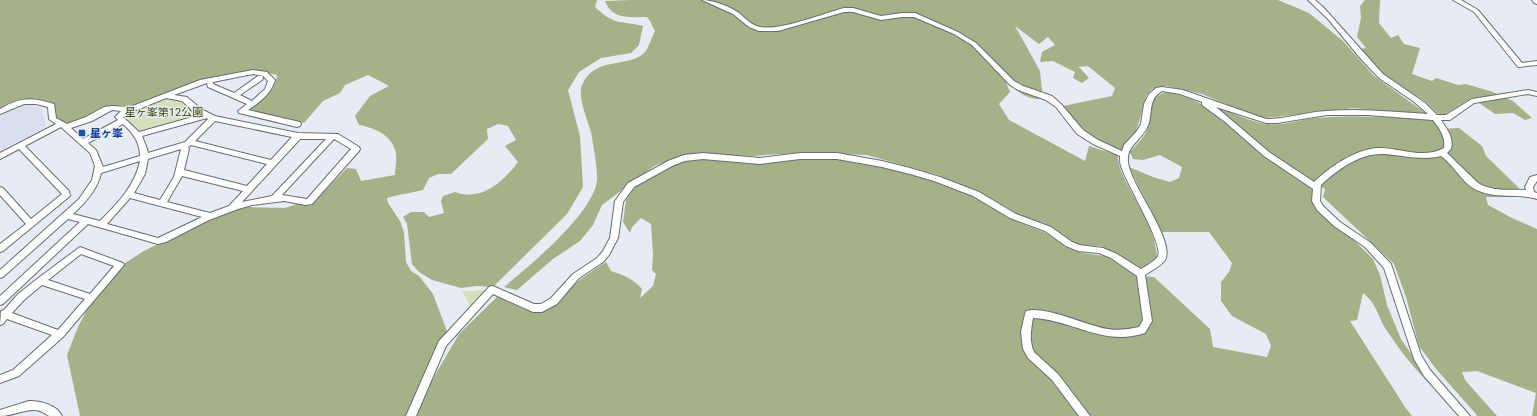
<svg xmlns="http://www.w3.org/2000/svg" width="1537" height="416" viewBox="0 0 1537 416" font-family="Roboto,'Noto Sans JP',sans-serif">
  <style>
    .built { fill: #d8e0ef }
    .green { fill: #d5dfbd }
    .forest { fill: #a5b187 }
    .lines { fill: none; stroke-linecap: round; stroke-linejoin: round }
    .street-casing { stroke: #696d74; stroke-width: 2 }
    .secondary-casing { stroke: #696d74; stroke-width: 2 }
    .street { fill: #fff; fill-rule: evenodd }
    .secondary { fill: #fff; fill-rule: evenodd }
    .transit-dot { fill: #1a4fb4; stroke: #e7ecf4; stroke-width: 1.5 }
    .labels { text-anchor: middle; stroke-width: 3; stroke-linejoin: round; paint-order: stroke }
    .park-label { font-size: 11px; fill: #3c4903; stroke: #e7ecf4 }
    .transit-label { font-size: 11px; font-weight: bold; fill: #164399; stroke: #e7ecf4; text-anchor: start }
  </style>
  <rect width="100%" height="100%" fill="#e7ecf4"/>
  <path class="built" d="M29 103 42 109 46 127 0 151V116L15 106Z"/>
  <g class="green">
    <path d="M162 98 177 99 199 115 142 132H139L123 116Z"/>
    <path d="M483 290 487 292 471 308 462 291Z"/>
  </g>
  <g class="forest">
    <path d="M0 0H597L595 7C615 26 619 20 643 26L639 45 631 53 601 58 579 72 568 90 580 136 583 187 567 214 493 287 477 286 461 288 432 280 419 272 412 264 407 224 403 217 411 212H424L429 217 444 213 441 201 443 196 455 192C482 202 503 182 518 162L505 146 516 140 508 126 498 124 487 129 488 139 451 174H438L429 178 423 190C411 193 399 194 387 198L388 203 400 221 404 232 406 262 411 271 419 276 433 294 448 334 407 416H80L67 355 78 327 89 306 125 263 144 251 198 224 229 211 246 207 285 208 300 203 310 206 347 168 356 169 361 181 395 175C395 168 397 160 396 153 392 135 375 128 359 125L355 116 370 96 389 86 368 75 345 85 340 93 323 101 304 123 249 110 250 107C261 98 276 90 277 75 227 64 178 89 133 107L127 108 123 105C118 106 112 105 107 107 96 110 65 135 55 118 53 114 53 107 53 103 33 97 17 97 0 108Z"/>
    <path d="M631 0H1278L1309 13 1343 41 1374 76 1427 114 1353 108 1265 118 1245 112 1202 94 1166 86 1152 89 1146 96 1139 122 1135 134 1121 150 1099 141 1081 128 1063 106 1112 96 1115 88 1088 66 1079 67 1089 78 1082 83 1073 78 1075 72 1053 61 1040 62 1042 52 1055 45 1048 37 1039 44 1015 26 1040 71 1043 99C1026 100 1017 91 1005 80L1010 92 999 104 1009 120 1085 161 1089 146 1117 155C1119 161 1119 168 1122 173 1134 201 1155 225 1157 257L1140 269 1101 246 1078 245 1044 223 1028 219 1017 215 994 200 938 175 867 155 795 153 752 156 685 154 654 166 602 205 593 225 580 241 553 259 517 290 504 287C530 265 592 215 597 181 598 170 593 144 591 132 588 121 577 96 582 85 594 56 629 68 644 53 649 48 651 38 655 31L650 21 647 17C630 17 612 20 605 1Z"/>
    <path d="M1365 0H1380L1379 23 1391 38 1398 35 1404 44 1420 48 1412 74 1432 81 1436 78 1458 85 1466 84 1493 92 1513 101 1532 118 1525 120 1513 113 1495 114 1472 98 1444 115 1438 114 1426 102 1385 76 1360 49 1366 48 1357 37 1361 18 1360 6Z"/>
    <path d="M1168 92C1208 101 1218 117 1248 141 1269 159 1288 172 1311 186L1314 200 1373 259 1380 275 1387 305 1401 339 1434 388C1415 370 1402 353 1387 331 1377 316 1378 305 1363 293L1357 320 1350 321 1405 407 1412 416H414L418 404 459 334 497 297C507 300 523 310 531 311 551 316 562 294 576 283 585 275 596 269 606 262L611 271C623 275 634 279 642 289L640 298 653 286 656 274 652 270 653 254 651 224 641 218 632 227 630 233 623 222 626 200 635 186 682 161 707 158 742 163 801 159 826 158 850 160 884 167 933 181 974 197 1018 222 1046 233 1070 249 1083 253 1106 256 1138 276 1154 277 1210 329 1213 347 1267 357 1271 346 1266 334 1232 316 1221 301V282L1229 272 1232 263 1209 232H1162L1129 167 1153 177 1170 182 1179 178 1182 167 1160 155 1143 160 1133 159 1130 152C1135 146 1144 138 1147 130 1153 114 1146 95 1168 92Z"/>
    <path d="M1213 105C1229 111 1252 123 1268 124 1285 126 1301 119 1317 118 1356 115 1394 117 1433 120L1439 129 1459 128 1482 146 1486 156 1520 189 1524 197H1486L1488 205 1512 218 1537 229V416H1532L1536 393 1477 371 1462 372 1465 380 1497 416H1477L1476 414 1436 369 1419 346 1406 297 1394 264 1323 197 1325 189 1281 162Z"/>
  </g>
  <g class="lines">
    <defs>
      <g id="street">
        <path d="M702 0C713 0 731 7 739 13 745 18 752 26 760 27 780 31 822 14 844 8H853L881 16 902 13H915L958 32 976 43 1014 81 1023 86 1052 96 1061 104 1083 130 1098 140 1122 151 1124 145 1137 131 1141 124 1144 104 1149 94 1156 88 1162 87 1183 90 1266 119C1287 119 1306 112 1327 111 1360 108 1395 112 1428 114L1413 101 1379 78 1361 59 1328 19 1308 0H1315L1323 7 1383 74 1425 103 1437 115H1446L1472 99 1528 90 1537 92V96L1528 94 1474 103 1450 120H1441C1447 129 1454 138 1451 149L1447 153 1478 183C1493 192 1510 189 1526 190L1525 187 1530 177 1537 175V181L1533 187 1534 192 1537 193V199C1518 193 1497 199 1479 191 1463 185 1455 166 1441 156 1421 161 1403 155 1383 154 1360 153 1337 170 1321 185L1320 201 1323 206 1340 222 1371 243 1391 264 1421 355 1430 370 1470 416H1459L1424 376 1414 359 1384 268 1365 247 1334 226 1317 210 1312 201 1313 189 1264 156 1224 121 1202 105V102L1180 94 1162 91C1149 98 1152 111 1149 123 1144 139 1126 145 1128 162 1130 185 1176 241 1165 260 1161 266 1151 271 1145 275L1152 321 1145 333C1104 347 1073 320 1033 318 1031 329 1029 342 1034 352L1058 374 1090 416H1079L1052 380 1028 358 1023 349 1021 332 1025 314 1026 311C1045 305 1087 326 1108 329 1119 331 1129 329 1139 327L1143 320 1137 276 1111 258 1099 253 1078 251 1066 246 1045 231 1010 218 973 196 934 181 910 174 882 167 837 159H800L760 164 703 159 685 161 674 165 634 187 623 202 618 238 609 255 603 262 579 278 557 304 542 312H533L493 294 446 346 416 416H406L439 341 489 287 492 286 495 287 534 304H541L551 298 573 274 597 258 603 251 610 238 615 201 628 183 668 161 684 155 703 153 760 158 800 153H837L882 161 910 168 940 177 979 192 1016 214 1051 227 1072 242 1079 245 1103 248 1117 254 1141 269C1146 266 1155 261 1158 256 1164 245 1125 181 1121 166 1120 163 1120 160 1120 156L1093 144 1077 134 1056 107 1046 100 1018 90 1010 85 972 45 954 34 914 17H902L881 20 853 12H844L778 31H759L749 27 733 14ZM1216 107 1266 123H1277L1327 115H1368L1433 120C1439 128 1446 137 1444 148 1422 160 1399 147 1377 148 1354 150 1330 167 1314 182L1269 152Z"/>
        <path d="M1453 0H1461L1478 10 1522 63 1537 61V65L1518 67 1474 12Z"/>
        <path d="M253 70 267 72 275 80C271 94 260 102 248 110L300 122 301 124 300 126 297 127 239 113 238 111 247 104 208 87 207 83 174 95 187 97 201 109 215 116 298 133 338 134 359 147 360 149 359 151 312 204 306 205 284 201 252 205 238 209 209 220 166 242 158 244 88 224 3 304 0 305V296L80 222 68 219 3 277 0 278V270L79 199 92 180 95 166 90 153 61 127 25 146 69 191 70 196 3 251 0 252V244L26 224 0 195V187L3 188 31 219 62 194 19 149 0 159V153L56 124 49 119 48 107 36 104H24L0 114V109C20 97 32 97 54 104L56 118 67 124 86 117 104 107 112 106 130 107 200 80ZM253 74 263 76 268 81 265 89 252 101 240 95 262 80 263 78 262 76H258L234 93 213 84V82ZM166 98 182 101 195 113 200 115 139 132 123 117 129 111H134ZM112 110 121 111 115 117 118 120 83 139 71 128 92 121ZM207 118 208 119 185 142 148 153 147 149 142 136ZM215 121 292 137 271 160 195 141ZM123 124C133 133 140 142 140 156L103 167 96 150 88 143ZM300 139H326L272 196 242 202ZM334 139 336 140 351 149 307 199 282 195ZM191 145 267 164 247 186 184 170 189 149 188 147ZM181 149 174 177 160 200 134 193 145 174 148 159ZM140 161C135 186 117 204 100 221L73 214C85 203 98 189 101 173ZM182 176 243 191 229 206 210 213 167 202ZM130 198 202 217 158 238 107 224Z"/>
        <path d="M80 247 123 263 124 265 63 337 19 376 0 383V375L13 370 52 335 7 319 3 324 0 325 1 311 4 310 18 294 37 279ZM81 254 114 266 90 294 48 280ZM42 285 85 299 58 330 12 313 24 300Z"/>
        <path d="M29 401C41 401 57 405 62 416 58 416 52 416 49 416 44 413 41 410 34 410 22 410 12 416 0 416V410Z"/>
      </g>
      <path id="secondary" d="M1532 0H1537V4L1534 3Z"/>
    </defs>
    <use href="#street" class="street-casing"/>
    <use href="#secondary" class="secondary-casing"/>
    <use href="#street" class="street"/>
    <use href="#secondary" class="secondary"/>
  </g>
  <rect class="transit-dot" x="78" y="129" width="8" height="8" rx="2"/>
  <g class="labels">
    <g class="park-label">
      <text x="164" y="116">星ヶ峯第12公園</text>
    </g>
    <g class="transit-label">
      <text x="90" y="137">星ヶ峯</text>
    </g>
  </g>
</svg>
